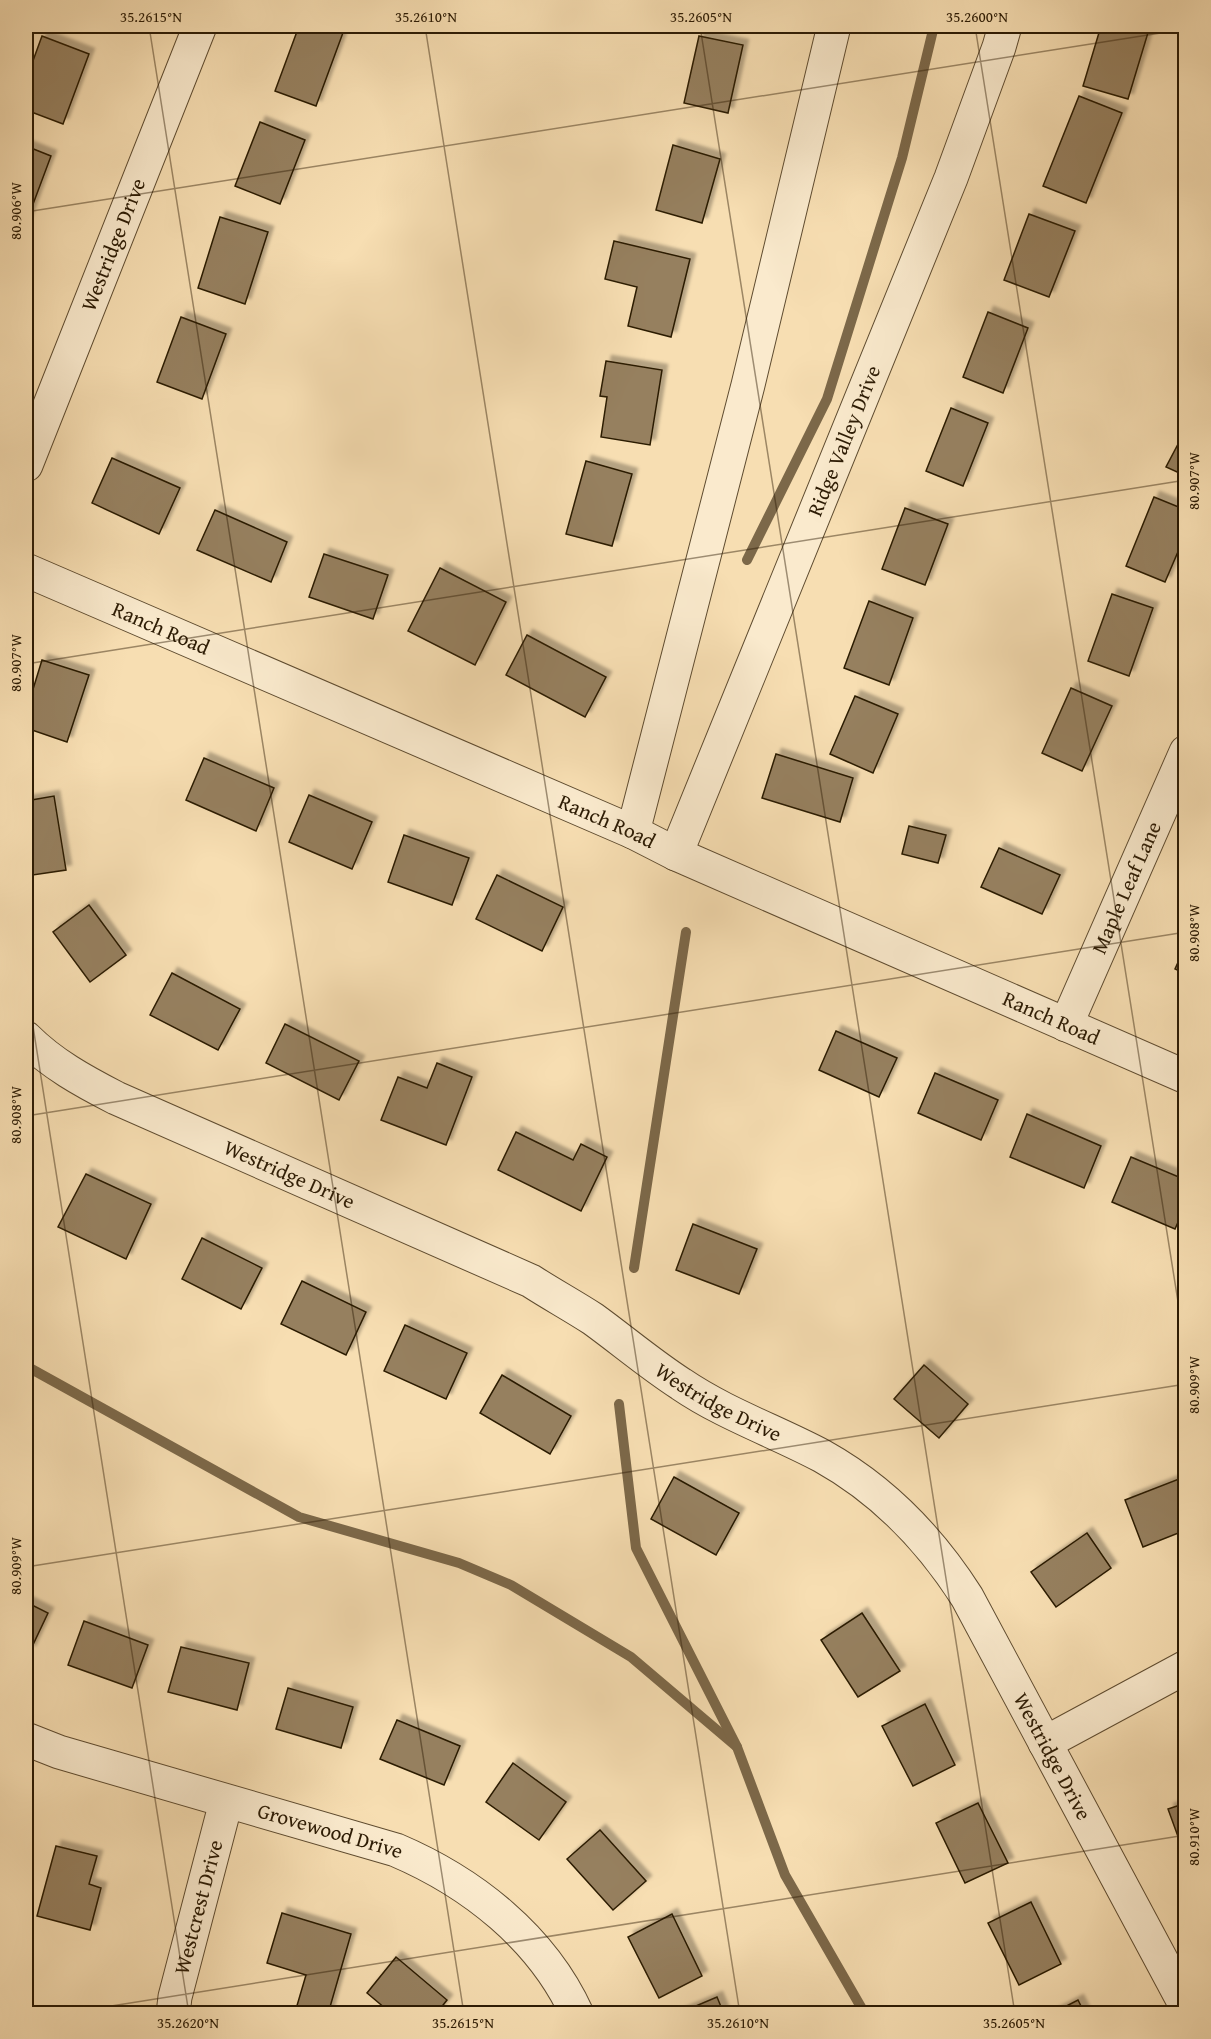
<svg xmlns="http://www.w3.org/2000/svg" width="1211" height="2039" viewBox="0 0 1211 2039" font-family="'Gentium Book Plus',serif">
  <style>
    .lines { fill: none; stroke-linecap: round; stroke-linejoin: round }
    .stream { stroke: #7c6849; stroke-width: 10 }
    .building { fill: #96805e; stroke: #2c1b04; stroke-width: 1.5; filter: url(#shadow) }
    .minor-casing { stroke: #5f4c30; stroke-width: 35 }
    .minor { stroke: #faeacd; stroke-width: 33 }
    .ticks { fill: none; stroke: #2c1b04; stroke-width: 1.5; stroke-opacity: 0.45 }
    .labels { text-anchor: middle; stroke-width: 4.5; stroke-linejoin: round; paint-order: stroke }
    .street-label { font-size: 21px; fill: #2c1b04; stroke: #faeacd }
    .neatline { fill: none; stroke: #2c1b04; stroke-width: 2 }
    .ticks-label { font-size: 15px; text-anchor: middle; fill: #2c1b04 }
  </style>
  <defs>
    <filter id="shadow"><feDropShadow dx="5.5" dy="-5.5" stdDeviation="1.5" flood-color="#0004"/></filter>
  </defs>
  <rect width="100%" height="100%" fill="#f7deb2"/>
  <filter id="stains"><feTurbulence type="fractalNoise" baseFrequency=".00333" numOctaves="4"/><feColorMatrix values="0 0 0 0 .2 0 0 0 0 .09 0 0 0 0 .02 0 0 0 .5 -.17"/></filter>
  <radialGradient id="worn" r=".72"><stop offset=".6" stop-color="#630" stop-opacity="0"/><stop offset="1" stop-color="#630" stop-opacity=".3"/></radialGradient>
  <g class="lines">
    <g class="stream">
      <path d="M747 560 827 399 902 158 934 26"/>
      <path d="M634 1268 686 932"/>
      <path d="M26 1366 299 1517 459 1563 511 1585 631 1657 737 1747"/>
      <path d="M619 1404 636 1548 737 1747 785 1875 865 2014"/>
    </g>
  </g>
  <g class="building">
    <path d="M299 26H333L344 30 316 106 275 91Z"/>
    <path d="M1101 26H1150L1128 99 1083 86Z"/>
    <path d="M42 36 89 54 63 124 26 110V80Z"/>
    <path d="M699 36 743 45 728 113 684 103Z"/>
    <path d="M1079 96 1122 113 1086 203 1043 186Z"/>
    <path d="M260 122 305 140 280 204 235 186Z"/>
    <path d="M673 145 720 159 702 223 656 210Z"/>
    <path d="M26 146 51 156 26 223Z"/>
    <path d="M1029 214 1075 231 1049 297 1004 280Z"/>
    <path d="M220 217 268 232 245 304 198 288Z"/>
    <path d="M614 241 690 259 671 337 628 326 637 287 605 279Z"/>
    <path d="M988 312 1028 328 1003 393 963 377Z"/>
    <path d="M181 317 226 334 202 399 157 382Z"/>
    <path d="M606 361 662 370 650 445 601 437 607 397 600 396Z"/>
    <path d="M951 408 988 423 963 486 926 471Z"/>
    <path d="M1186 429V476L1166 467Z"/>
    <path d="M112 458 180 488 159 534 92 503Z"/>
    <path d="M586 461 632 474 612 546 566 534Z"/>
    <path d="M1154 497 1186 510V533L1165 582 1126 566Z"/>
    <path d="M905 508 948 524 925 585 882 569Z"/>
    <path d="M215 510 287 542 271 582 197 550Z"/>
    <path d="M324 554 388 575 373 619 309 597Z"/>
    <path d="M440 568 506 602 475 665 408 631Z"/>
    <path d="M1112 594 1153 608 1129 676 1088 661Z"/>
    <path d="M869 601 913 618 889 685 844 668Z"/>
    <path d="M527 635 606 677 585 717 506 675Z"/>
    <path d="M42 660 89 675 67 742 26 728V712Z"/>
    <path d="M1071 688 1112 706 1082 771 1042 753Z"/>
    <path d="M855 696 898 714 873 773 830 754Z"/>
    <path d="M776 754 853 778 840 822 762 798Z"/>
    <path d="M204 758 274 788 256 831 186 800Z"/>
    <path d="M309 795 372 822 352 869 289 842Z"/>
    <path d="M54 796 66 870 26 876V801Z"/>
    <path d="M909 826 946 835 938 863 902 854Z"/>
    <path d="M404 835 469 858 452 905 388 882Z"/>
    <path d="M999 848 1060 875 1042 914 981 887Z"/>
    <path d="M497 875 563 907 542 951 476 919Z"/>
    <path d="M89 905 126 955 90 982 53 932Z"/>
    <path d="M1186 945V974L1175 969Z"/>
    <path d="M172 973 240 1009 218 1050 150 1015Z"/>
    <path d="M285 1024 359 1061 339 1100 266 1063Z"/>
    <path d="M836 1031 897 1058 879 1097 819 1070Z"/>
    <path d="M437 1063 472 1077 446 1145 381 1120 398 1077 427 1088Z"/>
    <path d="M935 1073 998 1100 981 1140 918 1113Z"/>
    <path d="M1027 1114 1101 1146 1084 1188 1010 1157Z"/>
    <path d="M516 1132 573 1160 581 1144 607 1157 581 1211 498 1170Z"/>
    <path d="M1131 1157 1186 1180V1204L1175 1229 1112 1202Z"/>
    <path d="M86 1174 151 1204 126 1259 58 1227Z"/>
    <path d="M693 1224 757 1249 739 1294 676 1270Z"/>
    <path d="M202 1238 262 1268 241 1309 182 1279Z"/>
    <path d="M302 1281 366 1312 346 1355 281 1324Z"/>
    <path d="M405 1325 467 1353 446 1399 384 1371Z"/>
    <path d="M924 1365 968 1404 939 1438 894 1399Z"/>
    <path d="M502 1375 571 1416 550 1454 480 1413Z"/>
    <path d="M674 1477 739 1513 716 1555 651 1519Z"/>
    <path d="M1184 1477 1186 1530 1143 1547 1125 1500Z"/>
    <path d="M1087 1533 1111 1568 1056 1607 1031 1572Z"/>
    <path d="M26 1602 48 1613 30 1651 26 1649Z"/>
    <path d="M862 1613 900 1671 858 1697 821 1640Z"/>
    <path d="M84 1621 148 1645 132 1688 68 1665Z"/>
    <path d="M181 1647 249 1663 237 1710 168 1692Z"/>
    <path d="M288 1688 353 1707 341 1748 276 1729Z"/>
    <path d="M925 1704 955 1765 913 1786 882 1726Z"/>
    <path d="M397 1720 460 1746 444 1785 380 1759Z"/>
    <path d="M513 1763 566 1802 539 1840 486 1802Z"/>
    <path d="M978 1803 1008 1863 965 1883 936 1823Z"/>
    <path d="M1186 1803V1852L1184 1853 1168 1809Z"/>
    <path d="M600 1830 646 1881 613 1910 567 1859Z"/>
    <path d="M56 1846 97 1856 89 1884 101 1888 90 1930 37 1916Z"/>
    <path d="M1031 1902 1061 1964 1019 1985 988 1923Z"/>
    <path d="M282 1913 351 1934 328 2014H312L296 2009 306 1975 267 1963Z"/>
    <path d="M672 1914 702 1976 659 1998 628 1937Z"/>
    <path d="M396 1957 447 2000 436 2014H392L367 1993Z"/>
    <path d="M717 1997 724 2014H677Z"/>
    <path d="M1078 2000 1085 2014H1051Z"/>
  </g>
  <g class="lines">
    <defs>
      <g id="minor">
        <path id="s1" d="M26 465 200 26"/>
        <path id="s2" d="M26 570 633 832 676 854 1186 1077"/>
        <path d="M633 832 748 385 834 26"/>
        <path id="s3" d="M676 854 951 178 999 47 1005 26"/>
        <path id="s4" d="M1066 1025 1186 752"/>
        <path id="s5" d="M26 1038C52 1064 83 1081 116 1098L531 1281C551 1294 573 1306 593 1319 622 1340 650 1364 681 1384 725 1414 775 1431 822 1456 883 1490 930 1539 967 1597L1186 2006"/>
        <path id="s6" d="M26 1739 59 1752 396 1850C471 1882 542 1937 577 2014"/>
        <path d="M1045 1743 1186 1667"/>
        <path id="s7" d="M173 2014 175 1997 226 1802"/>
      </g>
    </defs>
    <use href="#minor" class="minor-casing"/>
    <use href="#minor" class="minor"/>
  </g>
  <path class="ticks" d="M149 26 464 2014M425 26 740 2014M700 26 1015 2014M975 26 1186 1352M26 212 1186 29M26 664 1186 480M26 982 189 2014M26 1116 1186 932M26 1567 1186 1384M61 2014 1186 1835"/>
  <g class="labels">
    <g class="street-label">
      <text dy="7" stroke="none"><textPath href="#s1" startOffset="237">Westridge Drive</textPath></text>
      <text dy="7" stroke="none"><textPath href="#s3" startOffset="446">Ridge Valley Drive</textPath></text>
      <text dy="7" stroke="none"><textPath href="#s2" startOffset="147">Ranch Road</textPath></text>
      <text dy="7" stroke="none"><textPath href="#s2" startOffset="633">Ranch Road</textPath></text>
      <text dy="7" stroke="none"><textPath href="#s4" startOffset="150">Maple Leaf Lane</textPath></text>
      <text dy="7" stroke="none"><textPath href="#s2" startOffset="1119">Ranch Road</textPath></text>
      <text dy="7" stroke="none"><textPath href="#s5" startOffset="298">Westridge Drive</textPath></text>
      <text dy="7" stroke="none"><textPath href="#s5" startOffset="786">Westridge Drive</textPath></text>
      <text dy="7" stroke="none"><textPath href="#s5" startOffset="1288">Westridge Drive</textPath></text>
      <text dy="7" stroke="none"><textPath href="#s6" startOffset="318">Grovewood Drive</textPath></text>
      <text dy="7" stroke="none"><textPath href="#s7" startOffset="110">Westcrest Drive</textPath></text>
    </g>
  </g>
  <rect width="1211" height="2039" fill="none" stroke="#f7deb2" stroke-width="66"/>
  <rect x="33" y="33" width="1145" height="1973" class="neatline"/>
  <g class="ticks-label">
    <text x="151" y="22">35.2615°N</text>
    <text x="426" y="22">35.2610°N</text>
    <text x="701" y="22">35.2605°N</text>
    <text x="977" y="22">35.2600°N</text>
    <text transform="translate(16 211) rotate(-90)" y="5">80.906°W</text>
    <text transform="translate(1194 481) rotate(-90)" y="5">80.907°W</text>
    <text transform="translate(16 663) rotate(-90)" y="5">80.907°W</text>
    <text transform="translate(1194 933) rotate(-90)" y="5">80.908°W</text>
    <text transform="translate(16 1115) rotate(-90)" y="5">80.908°W</text>
    <text transform="translate(1194 1385) rotate(-90)" y="5">80.909°W</text>
    <text transform="translate(16 1566) rotate(-90)" y="5">80.909°W</text>
    <text transform="translate(1194 1837) rotate(-90)" y="5">80.910°W</text>
    <text x="188" y="2028">35.2620°N</text>
    <text x="463" y="2028">35.2615°N</text>
    <text x="738" y="2028">35.2610°N</text>
    <text x="1014" y="2028">35.2605°N</text>
  </g>
  <rect width="100%" height="100%" filter="url(#stains)"/>
  <rect width="100%" height="100%" fill="url(#worn)"/>
</svg>
